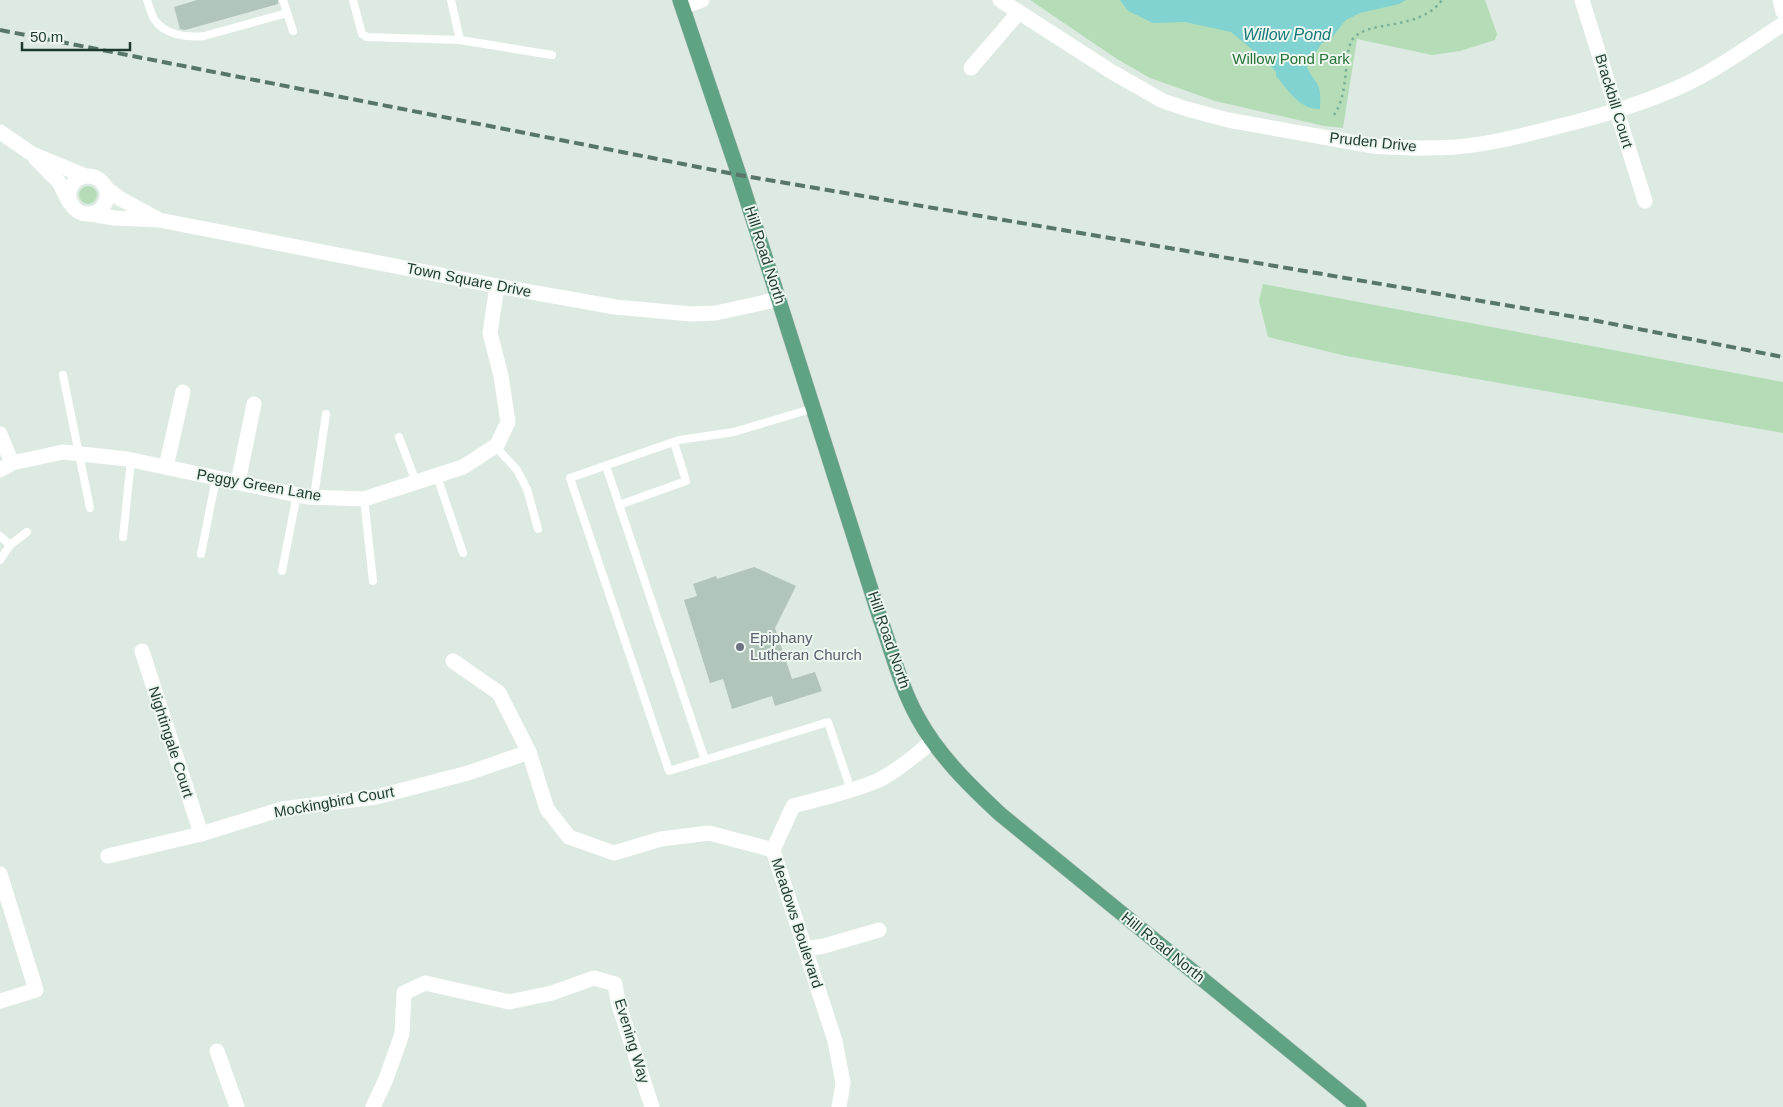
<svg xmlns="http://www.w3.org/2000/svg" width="1783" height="1107" viewBox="0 0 1783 1107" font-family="Helvetica,sans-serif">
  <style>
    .green { fill: #b4ddb7 }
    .water { fill: #81d3d1 }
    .building { fill: #b2c5ba }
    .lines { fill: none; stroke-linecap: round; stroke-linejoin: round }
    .primary-casing { stroke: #bcc4c0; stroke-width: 16 }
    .path { stroke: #7bb096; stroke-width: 2.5; stroke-dasharray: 2.5 4; stroke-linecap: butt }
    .service { stroke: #fff; stroke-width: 8 }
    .minor { stroke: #fff; stroke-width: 15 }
    .primary { stroke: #5fa284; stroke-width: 15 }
    .rail { stroke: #587668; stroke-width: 4; stroke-dasharray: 10 5; stroke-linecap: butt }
    .worship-dot { fill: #6b7280; stroke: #edf7f0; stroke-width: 2 }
    .labels { text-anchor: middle; stroke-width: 4; stroke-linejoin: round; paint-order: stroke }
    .park-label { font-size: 15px; fill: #267336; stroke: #edf7f0 }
    .street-label { font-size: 15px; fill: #1e3a2d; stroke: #edf7f0 }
    .worship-label { font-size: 15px; fill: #5b616d; stroke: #edf7f0; text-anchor: start }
    .water-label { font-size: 16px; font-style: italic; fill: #167877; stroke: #edf7f0 }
  </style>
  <rect width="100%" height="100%" fill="#ddeae2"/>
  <g class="green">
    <path d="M1030 0H1485L1497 34 1495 40 1460 51 1432 55 1357 39 1343 128 1324 126 1215 101 1150 78 1117 59Z"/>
    <circle cx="88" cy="195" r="9"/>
    <path d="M1263 284 1783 382V433L1346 356 1268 337 1259 301Z"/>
  </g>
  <path class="water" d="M1120 0H1406L1399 4 1360 13 1346 20 1329 41 1322 43 1307 66C1310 77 1317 80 1319 88 1321 94 1320 102 1320 109 1300 110 1288 90 1276 76V72L1267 62 1231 32 1185 22 1153 23 1128 11Z"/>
  <g class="building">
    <path d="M197 0H278V4L185 30 180 29 174 7Z"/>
    <path d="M754 567 796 586 775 628 792 679 815 672 822 691 775 706 772 696 732 709 723 679 710 683 684 600 697 596 693 584 716 576 717 579Z"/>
  </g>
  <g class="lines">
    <defs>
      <path id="primary" d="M680 0 739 175 880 618C892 651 901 688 918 718 939 756 969 785 1000 814L1359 1107"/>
    </defs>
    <use href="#primary" class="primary-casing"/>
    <path class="path" d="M1334 115C1345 99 1345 77 1347 59 1348 53 1349 45 1352 40 1366 19 1419 32 1442 0"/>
    <g class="service">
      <path d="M147 0C149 6 151 13 154 19 164 35 187 38 204 36L287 13"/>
      <path d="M283 0 293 31"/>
      <path d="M353 0 362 34 367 37 460 40"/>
      <path d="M451 0 460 40 552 55"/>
      <path d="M63 375 90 508"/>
      <path d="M814 408 734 432 679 440 570 478 669 771 828 722 851 790"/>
      <path d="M399 437 416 482"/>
      <path d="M495 446 517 470 527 489 538 529"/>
      <path d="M606 466 705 760"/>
      <path d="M437 476 463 553"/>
      <path d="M314 497 326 414"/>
      <path d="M364 499 373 581"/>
      <path d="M619 505 686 481 674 442"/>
      <path d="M0 536 10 545 0 560"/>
      <path d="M123 537 131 460"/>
      <path d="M10 545 27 532"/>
      <path d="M201 554 216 478"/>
      <path d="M282 571 297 494"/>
    </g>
    <g class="minor">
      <path d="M1000 0 1112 72 1163 101 1187 109 1228 120 1373 146C1401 148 1429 149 1456 147 1494 144 1535 132 1572 123 1615 112 1657 99 1696 79 1727 63 1755 42 1783 24"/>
      <path d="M1582 0 1645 201"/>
      <path d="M1780 0 1783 12"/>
      <path d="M683 7 702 0"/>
      <path d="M971 68 1019 12"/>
      <path d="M0 132 32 154 85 176"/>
      <path d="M36 159 59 182 69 202"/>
      <circle cx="88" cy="195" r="19"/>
      <path d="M106 188 119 198 156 218"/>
      <path d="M90 214 114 218 159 220 497 286 615 307 692 314 716 313 779 299"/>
      <path d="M0 434 12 463"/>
      <path d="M166 467 183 392"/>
      <path d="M0 470 12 463 63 452 127 459 307 497 364 499 463 467 497 445 508 422 501 376 490 333 497 286"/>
      <path d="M238 482 254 404"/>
      <path d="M142 651 201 834"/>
      <path d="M453 661 499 693 529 752 547 809 569 837 614 853 661 839 709 833 773 850"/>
      <path d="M108 856 201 834 282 809 376 797 468 773 529 752"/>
      <path d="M0 874 36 990 0 1001"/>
      <path d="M805 949 824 946 879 930"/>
      <path d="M217 1051 237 1107"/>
      <path d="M373 1107 386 1079 402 1034 404 993 425 983 509 1002 552 993 594 978 615 984 618 1002 652 1107"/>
      <path d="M839 1107 843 1083 835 1041 773 850 793 806C822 798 852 792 879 780 899 770 915 755 933 741"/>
    </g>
    <use href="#primary" class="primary"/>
    <path class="rail" d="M0 30 739 175 1587 319 1783 357"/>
  </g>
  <circle class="worship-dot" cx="740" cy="647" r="5"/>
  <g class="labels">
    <g class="park-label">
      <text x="1291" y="64">Willow Pond Park</text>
    </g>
    <g class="street-label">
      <text transform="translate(1614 101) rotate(73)" y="5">Brackbill Court</text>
      <text transform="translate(1373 142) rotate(6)" y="5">Pruden Drive</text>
      <text transform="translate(765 255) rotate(72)" y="5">Hill Road North</text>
      <text transform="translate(469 280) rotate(11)" y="5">Town Square Drive</text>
      <text transform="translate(259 485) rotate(10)" y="5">Peggy Green Lane</text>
      <text transform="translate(889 640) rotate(71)" y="5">Hill Road North</text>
      <text transform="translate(171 742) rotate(72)" y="5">Nightingale Court</text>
      <text transform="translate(334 802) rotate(-10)" y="5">Mockingbird Court</text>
      <text transform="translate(797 923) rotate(72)" y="5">Meadows Boulevard</text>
      <text transform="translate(1163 947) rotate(39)" y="5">Hill Road North</text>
      <text transform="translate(632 1041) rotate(73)" y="5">Evening Way</text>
    </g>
    <g class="worship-label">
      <text x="750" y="643">Epiphany<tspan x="750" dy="17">Lutheran Church</tspan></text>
    </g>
    <g class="water-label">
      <text x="1287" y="40">Willow Pond</text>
    </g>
  </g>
  <path d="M22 42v8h108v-8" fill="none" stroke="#1e3a2d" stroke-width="2.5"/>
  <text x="30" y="42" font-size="15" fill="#1e3a2d" stroke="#edf7f0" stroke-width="4" paint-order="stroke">50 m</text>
</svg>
